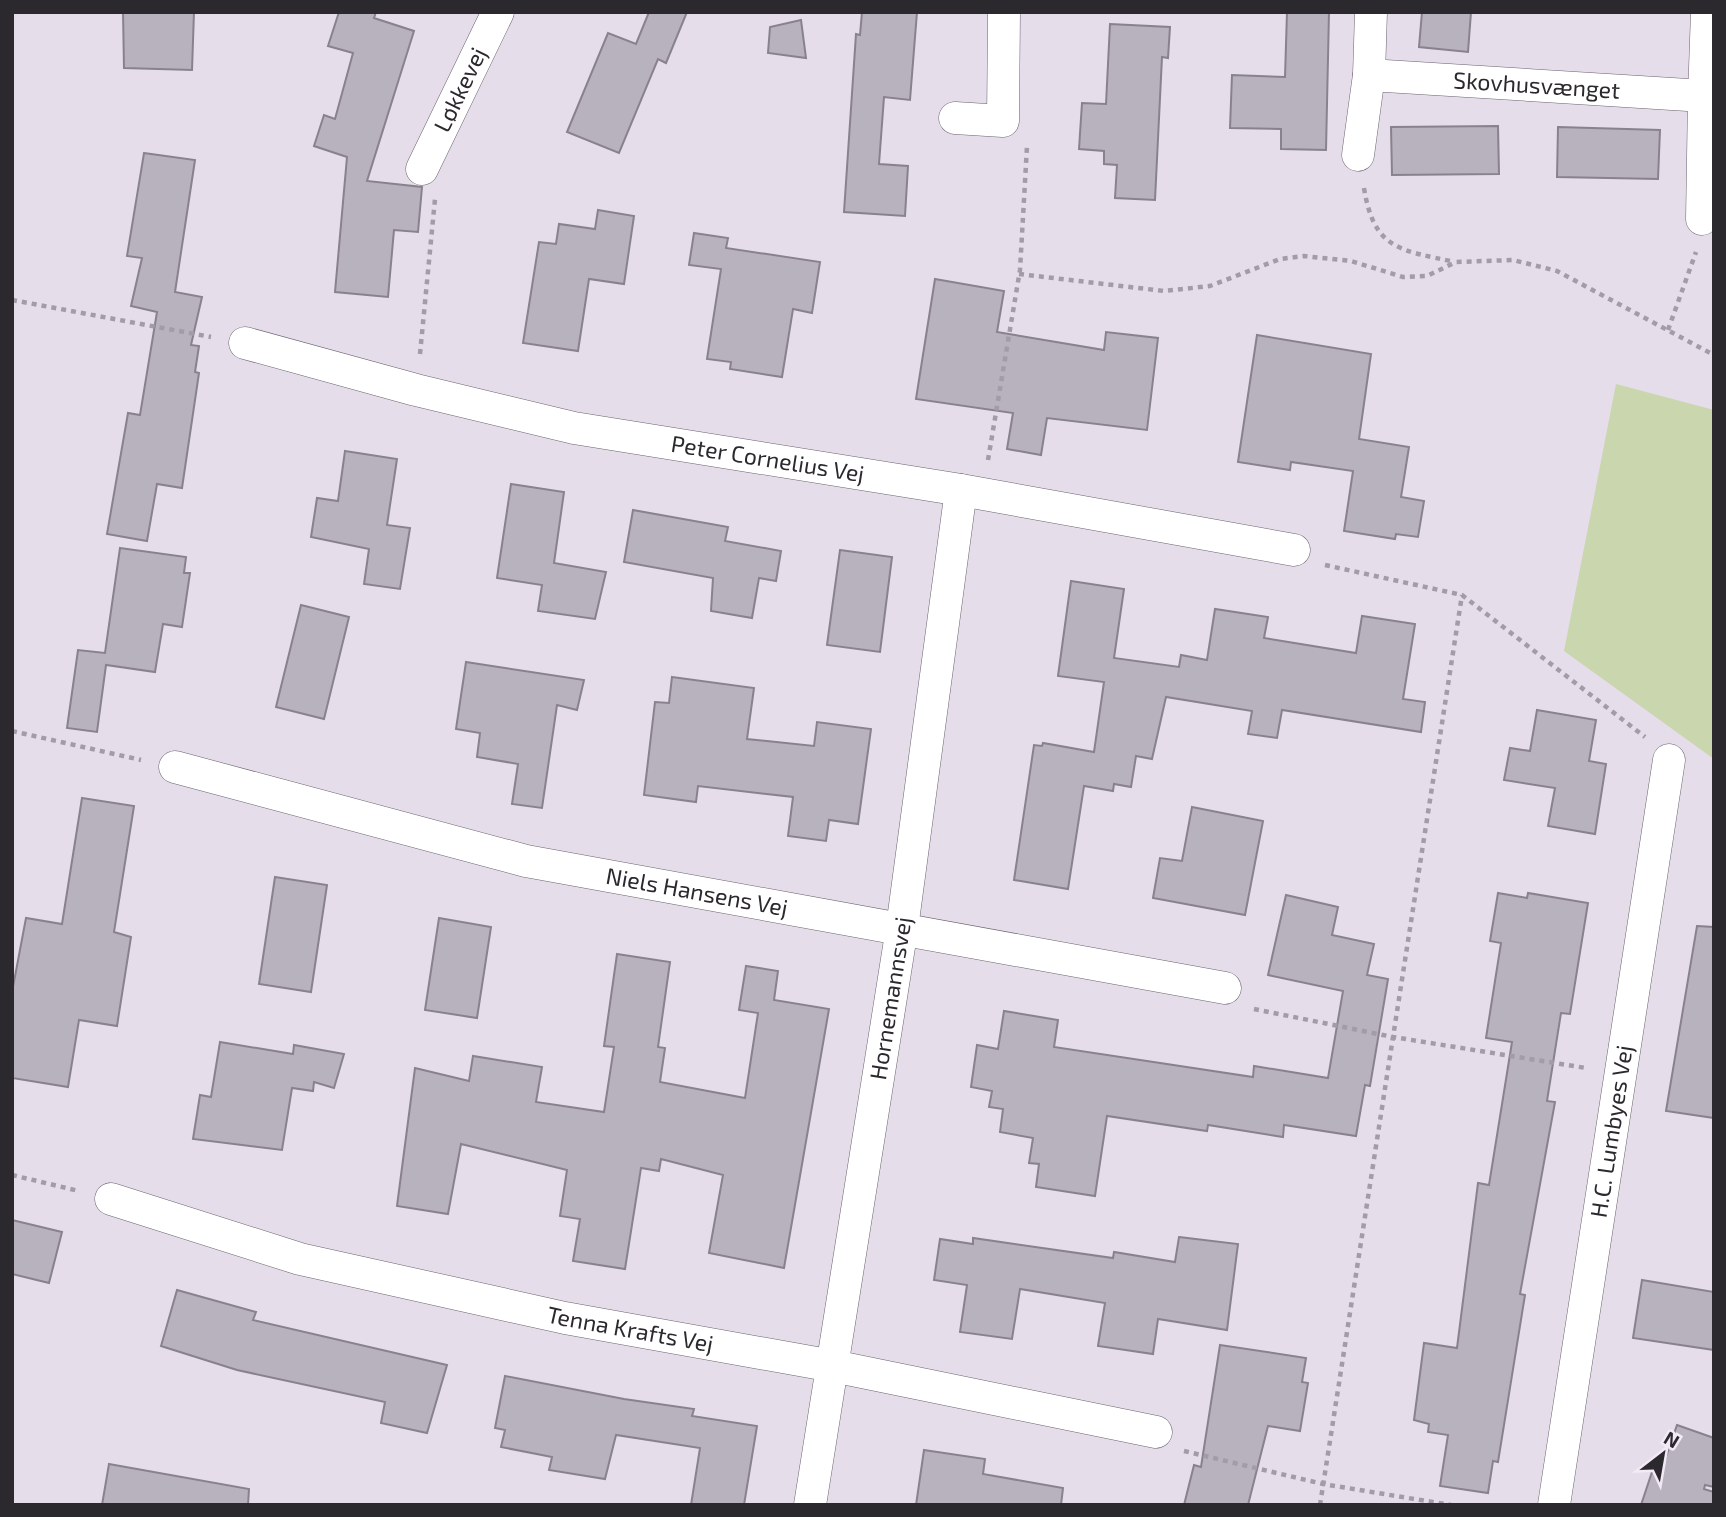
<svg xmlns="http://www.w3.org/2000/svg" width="1726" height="1517" viewBox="0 0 1726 1517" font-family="'Exo 2',sans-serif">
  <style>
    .green { fill: #cad6ad }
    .building { fill: #b8b1be; stroke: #89828e; stroke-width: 2 }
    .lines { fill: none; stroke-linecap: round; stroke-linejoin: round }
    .street-casing { stroke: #6a636f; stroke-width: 33 }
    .path { stroke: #a39ca7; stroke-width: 4.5; stroke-dasharray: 5 5; stroke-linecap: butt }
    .street { stroke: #fff; stroke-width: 32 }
    .labels { text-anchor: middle; stroke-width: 5; stroke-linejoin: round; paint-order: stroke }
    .street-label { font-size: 23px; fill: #2c292e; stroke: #f2eaf7 }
  </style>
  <rect width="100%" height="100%" fill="#e5ddea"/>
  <path class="green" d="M1616 384 1714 410V759L1564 651Z"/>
  <g class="building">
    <path d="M123 12H194L192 70 124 68Z"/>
    <path d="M339 12H376L374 18 414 31 367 181 422 187 418 232 394 230 388 297 335 292 347 157 314 146 324 115 335 119 353 53 328 46Z"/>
    <path d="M649 12H687L666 63 658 59 619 153 567 132 608 33 636 44Z"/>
    <path d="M862 12H917L910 100 884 97 879 164 908 166 905 216 844 212 856 34 860 35Z"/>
    <path d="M1287 12H1329L1326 150 1281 149V129L1230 128 1232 75 1285 77Z"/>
    <path d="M1422 12H1471L1468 52 1419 47Z"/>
    <path d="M801 20 806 58 768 53 770 27Z"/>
    <path d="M1110 24 1170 27 1168 58 1162 57 1155 200 1115 198 1117 165 1104 164V151L1079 149 1082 103 1106 104Z"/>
    <path d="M1498 126 1499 174 1392 175 1391 127Z"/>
    <path d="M1558 127 1660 130 1658 179 1557 177Z"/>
    <path d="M144 153 195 160 175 292 202 297 191 345 199 346 195 372 199 373 182 488 157 484 147 541 107 534 128 413 140 415 157 312 131 306 142 258 127 256Z"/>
    <path d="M598 210 634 216 624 284 589 279 578 351 523 343 539 242 556 244 559 224 595 229Z"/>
    <path d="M694 233 728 238 726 248 820 262 812 313 793 309 782 377 730 369 731 362 707 359 721 269 689 265Z"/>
    <path d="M935 279 1004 291 997 332 1104 350 1106 332 1158 338 1147 430 1047 418 1041 455 1007 449 1013 413 916 399Z"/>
    <path d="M1257 335 1371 354 1359 439 1409 447 1401 497 1424 501 1418 537 1396 534 1395 539 1344 531 1353 471 1291 462 1290 470 1238 462Z"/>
    <path d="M345 451 397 459 387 525 410 528 400 589 364 584 369 549 311 537 317 498 338 501Z"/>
    <path d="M511 484 564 492 554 563 606 572 595 619 538 611 542 585 497 578Z"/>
    <path d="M633 510 728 527 725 541 781 551 776 581 759 578 752 618 711 611 713 578 624 562Z"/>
    <path d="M120 548 186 557 184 573H190L182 627 163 624 155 672 106 665 97 732 67 728 78 650 105 653Z"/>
    <path d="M840 550 892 557 880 652 827 645Z"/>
    <path d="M1071 581 1124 589 1114 658 1179 667 1181 655 1207 660 1215 609 1268 617 1264 638 1356 653 1362 616 1415 624 1403 699 1425 702 1421 732 1282 710 1277 738 1248 734 1252 711 1166 697 1152 759 1136 756 1131 787 1114 784 1113 791 1084 786 1068 889 1014 880 1034 745 1042 746 1043 743 1094 752 1104 682 1058 676Z"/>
    <path d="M301 605 349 617 324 719 276 707Z"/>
    <path d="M466 662 584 680 577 710 557 705 542 808 512 804 518 764 477 757 480 733 456 729Z"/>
    <path d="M672 677 754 688 747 739 814 746 817 722 871 729 858 824 829 820 826 841 788 836 793 797 698 786 696 802 644 795 655 702 669 703Z"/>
    <path d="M1537 710 1596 720 1589 761 1606 764 1595 834 1548 826 1555 788 1504 780 1510 748 1530 751Z"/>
    <path d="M82 798 134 806 114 932 131 937 117 1026 79 1020 68 1087 12 1078V992L26 918 62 924Z"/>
    <path d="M1192 807 1263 821 1245 915 1153 898 1160 858 1182 861Z"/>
    <path d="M275 877 327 885 311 992 259 984Z"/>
    <path d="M1498 893 1527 898 1528 893 1588 903 1570 1014 1561 1013 1547 1101 1555 1102 1520 1294 1525 1295 1498 1462 1493 1461 1488 1493 1440 1486 1448 1435 1428 1432 1429 1424 1414 1420 1424 1343 1457 1348 1478 1183 1489 1185 1512 1042 1486 1038 1501 943 1490 941Z"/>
    <path d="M1286 895 1338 907 1332 935 1374 944 1367 975 1388 979 1370 1086 1365 1085 1356 1136 1284 1125 1283 1137 1208 1125 1207 1131 1107 1116 1095 1196 1036 1187 1039 1164 1029 1163 1033 1138 1000 1132 1003 1109 989 1107 992 1091 971 1087 977 1045 998 1049 1004 1011 1058 1020 1054 1047 1253 1077 1254 1066 1328 1078 1343 991 1268 975Z"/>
    <path d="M439 918 491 927 477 1018 425 1010Z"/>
    <path d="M1697 926 1714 927V1118L1666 1111Z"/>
    <path d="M617 954 670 962 658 1047 665 1048 660 1082 745 1098 758 1013 739 1010 746 966 778 971 774 1000 829 1009 784 1268 709 1253 723 1175 661 1159 659 1171 641 1168 625 1269 573 1261 580 1219 560 1216 567 1170 461 1144 448 1214 397 1206 415 1068 469 1081 473 1056 542 1067 536 1102 604 1112 614 1047 604 1046Z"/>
    <path d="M220 1042 293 1054 294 1045 344 1054 334 1088 314 1082 313 1091 292 1088 282 1150 193 1139 200 1095 211 1097Z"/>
    <path d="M12 1220 62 1232 49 1283 12 1274Z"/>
    <path d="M1179 1237 1238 1244 1227 1330 1158 1319 1153 1354 1098 1346 1105 1303 1020 1289 1012 1339 960 1332 967 1285 934 1280 940 1239 973 1244V1238L1113 1258 1114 1252 1175 1262Z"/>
    <path d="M1642 1280 1714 1292V1350L1633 1338Z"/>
    <path d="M177 1290 256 1312 253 1320 447 1365 427 1433 381 1423 385 1402 237 1370 161 1346Z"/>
    <path d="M1220 1345 1306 1358 1302 1382 1308 1383 1300 1431 1268 1426 1248 1505H1184L1194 1465 1201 1467Z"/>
    <path d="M505 1376 624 1399 694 1409 692 1416 757 1426 744 1505H691L700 1448 616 1435 605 1479 549 1470 552 1457 501 1447 505 1430 495 1428Z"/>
    <path d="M1677 1425 1714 1438V1487L1705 1485 1704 1489 1714 1492V1505H1641L1652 1472 1660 1474Z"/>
    <path d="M924 1450 985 1459 983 1474 1063 1488 1061 1505H916Z"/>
    <path d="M109 1464 249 1489 248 1505H102Z"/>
  </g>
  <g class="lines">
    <defs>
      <g id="street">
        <path id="s1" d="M1371 12 1369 75 1704 96 1707 12"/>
        <path d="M955 118 1003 121 1004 12"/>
        <path d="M1358 155 1369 75"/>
        <path id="s2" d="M422 169 498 12"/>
        <path d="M1702 219 1704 96"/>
        <path id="s3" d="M245 343 416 390 574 428 961 490 1294 550"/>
        <path id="s4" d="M175 767 526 861 1225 988"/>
        <path id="s5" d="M111 1199 300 1259 565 1318 833 1366 1156 1432"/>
        <path id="s6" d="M810 1505 902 928 961 490"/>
        <path id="s7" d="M1554 1505 1669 760"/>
      </g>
    </defs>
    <use href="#street" class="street-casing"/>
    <g class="path">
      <path d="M1364 188C1374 250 1400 250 1455 262"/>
      <path d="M1019 274 1164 291 1210 286 1280 259 1304 256 1351 261 1403 277 1427 276 1456 262 1513 260 1557 271 1714 355"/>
      <path d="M12 300 211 337"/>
      <path d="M1668 330 1696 252"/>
      <path d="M420 354 435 199"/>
      <path d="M988 460 1020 270 1027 146"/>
      <path d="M1325 565 1462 595 1645 737"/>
      <path d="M12 731 141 760"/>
      <path d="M1254 1009 1393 1037 1586 1068"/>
      <path d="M12 1175 79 1191"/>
      <path d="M1184 1451 1323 1484 1451 1505"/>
      <path d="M1320 1505 1462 595"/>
    </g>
    <use href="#street" class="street"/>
  </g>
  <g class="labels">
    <g class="street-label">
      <text dy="8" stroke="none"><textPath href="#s1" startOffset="231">Skovhusvænget</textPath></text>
      <text dy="8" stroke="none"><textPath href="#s2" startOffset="88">Løkkevej</textPath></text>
      <text dy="8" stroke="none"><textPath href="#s3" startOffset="536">Peter Cornelius Vej</textPath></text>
      <text dy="8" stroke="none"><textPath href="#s4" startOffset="537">Niels Hansens Vej</textPath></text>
      <text dy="8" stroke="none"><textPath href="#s6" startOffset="513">Hornemannsvej</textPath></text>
      <text dy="8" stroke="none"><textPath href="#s7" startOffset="378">H.C. Lumbyes Vej</textPath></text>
      <text dy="8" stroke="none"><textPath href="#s5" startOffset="536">Tenna Krafts Vej</textPath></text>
    </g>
  </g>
  <rect width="1726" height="1517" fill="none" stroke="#2c292e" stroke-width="28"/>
  <g transform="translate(1663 1454) rotate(31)" stroke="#f2eaf7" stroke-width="5" paint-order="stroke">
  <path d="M0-5L12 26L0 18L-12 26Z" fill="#2c292e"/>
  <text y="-10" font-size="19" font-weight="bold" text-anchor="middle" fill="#2c292e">N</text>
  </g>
</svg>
